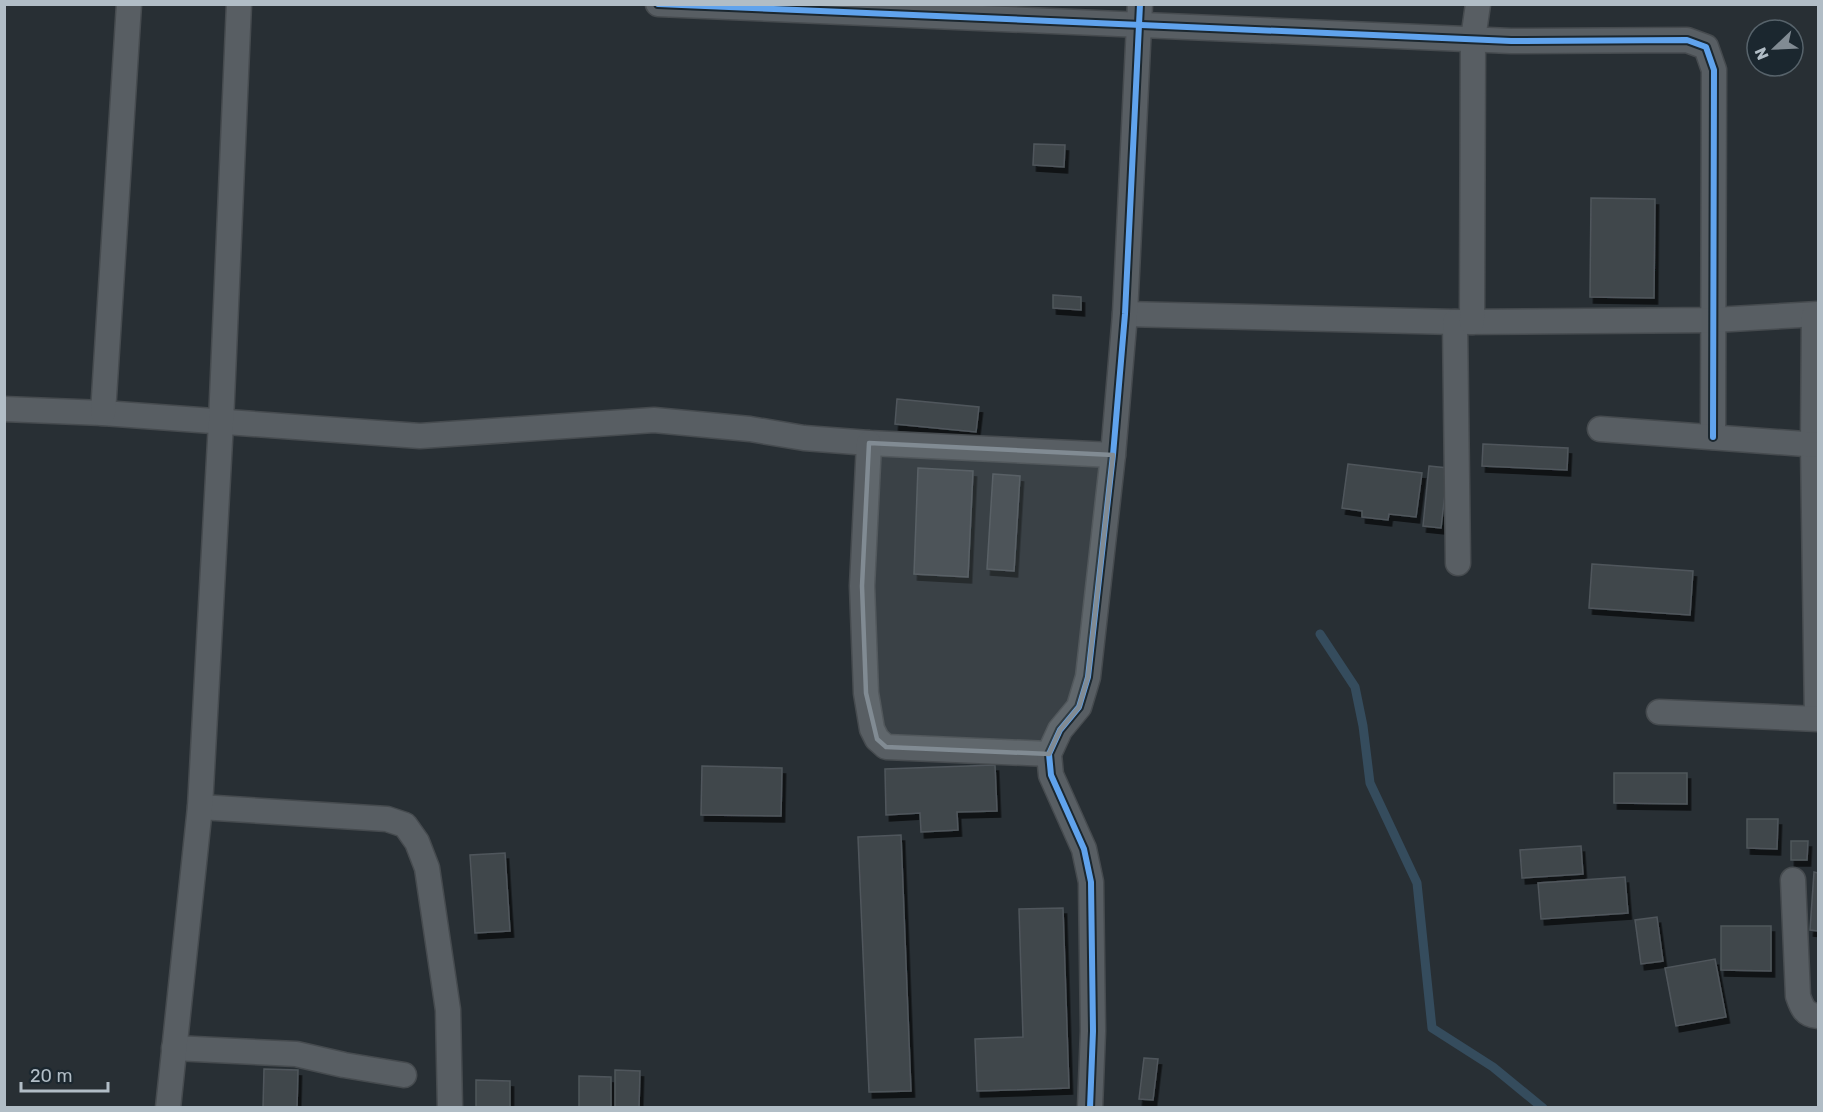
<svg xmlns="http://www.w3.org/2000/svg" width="1823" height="1112" viewBox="0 0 1823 1112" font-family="Rubik,sans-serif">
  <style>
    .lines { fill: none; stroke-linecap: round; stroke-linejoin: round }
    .stream { stroke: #354c5d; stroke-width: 9 }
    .building { fill: #40464b; stroke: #50575c; stroke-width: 1.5; filter: url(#shadow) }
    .minor-casing { stroke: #464b4f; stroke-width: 27 }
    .minor { stroke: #585e63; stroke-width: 24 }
    .cycleway-casing { stroke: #1b272f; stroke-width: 10 }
    .cycleway { stroke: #60a3ed; stroke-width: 6 }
    .marked { fill: #818b93; fill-opacity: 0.2; stroke: #818b93; stroke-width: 4.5; stroke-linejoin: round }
  </style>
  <defs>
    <filter id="shadow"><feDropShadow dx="3.5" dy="6" stdDeviation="0" flood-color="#0009"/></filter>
  </defs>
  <rect width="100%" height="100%" fill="#282f34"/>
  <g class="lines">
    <path class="stream" d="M1320 634 1355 687 1363 726 1370 783 1417 883 1432 1028 1493 1067 1543 1108"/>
  </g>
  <g class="building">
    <path d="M1034 144 1065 145 1064 167 1033 165Z"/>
    <path d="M1591 198 1655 199 1654 298 1590 297Z"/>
    <path d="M1053 295 1081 297V310L1053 308Z"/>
    <path d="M897 399 979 407 976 432 895 424Z"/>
    <path d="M1483 444 1568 448 1567 470 1482 466Z"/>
    <path d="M1348 464 1422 473 1416 517 1389 514 1388 520 1362 517V511L1342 508Z"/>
    <path d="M1429 466 1448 468 1441 528 1423 526Z"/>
    <path d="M918 468 973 471 968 577 914 574Z"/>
    <path d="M993 474 1020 476 1014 571 987 569Z"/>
    <path d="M1592 564 1693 571 1690 615 1589 608Z"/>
    <path d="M995 765 997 811 957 812 958 830 921 832 920 813 886 815 885 769Z"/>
    <path d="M702 766 782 768 781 816 701 815Z"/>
    <path d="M1614 773H1687V804L1614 803Z"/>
    <path d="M1747 819H1778L1777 849 1747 848Z"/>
    <path d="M901 835 911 1091 869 1092 858 837Z"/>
    <path d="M1791 841H1808L1807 860H1791Z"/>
    <path d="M1581 846 1583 874 1522 878 1520 850Z"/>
    <path d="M505 853 510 931 475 933 470 855Z"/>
    <path d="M1814 872 1818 873V931L1810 930Z"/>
    <path d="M1625 877 1628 913 1541 919 1538 883Z"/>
    <path d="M1063 908 1069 1088 977 1091 975 1039 1023 1037 1019 909Z"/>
    <path d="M1657 917 1663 961 1641 964 1635 920Z"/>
    <path d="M1721 926H1771V971L1721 970Z"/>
    <path d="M1715 959 1726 1017 1676 1026 1665 968Z"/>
    <path d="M1144 1058 1158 1059 1153 1100 1139 1099Z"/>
    <path d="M264 1069 298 1070 297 1108H263Z"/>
    <path d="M615 1070 640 1071 639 1108H615Z"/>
    <path d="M579 1076 611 1077V1108H579Z"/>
    <path d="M476 1080 510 1081V1108H476Z"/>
  </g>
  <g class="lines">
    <defs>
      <g id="minor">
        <path d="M658 4 1511 41 1687 40 1706 47 1714 70 1713 437"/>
        <path d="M1125 314 1455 322 1714 320 1818 314"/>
        <path d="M1814 315 1813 445 1817 718"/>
        <path d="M1455 322 1458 563"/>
        <path d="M1472 322 1473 39 1478 4"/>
        <path d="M4 409 103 413 420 436 654 420 750 429 804 438 869 443 1113 455"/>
        <path d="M103 413 129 4"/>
        <path d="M1600 429 1818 445"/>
        <path d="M869 443 862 586 866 693 872 729 877 739 886 747 1049 754"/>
        <path d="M1659 712 1818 719"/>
        <path d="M200 807 387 819 405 825 417 842 427 868 448 1010 450 1108"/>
        <path d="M1793 880 1798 996C1802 1008 1805 1015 1818 1016"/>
        <path d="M174 1048 296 1054 344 1065 404 1075"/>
        <path d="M168 1108 200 807 221 422 239 4"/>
        <path d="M1090 1108 1093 1031 1091 882 1084 849 1051 775 1049 754 1060 730 1079 707 1088 677 1113 455 1125 314 1140 4"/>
      </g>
    </defs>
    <use href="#minor" class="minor-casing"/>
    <use href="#minor" class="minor"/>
    <defs>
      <g id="cycleway">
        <path d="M658 4 1511 41 1687 40 1706 47 1714 70 1713 437"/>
        <path d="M1090 1108 1093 1031 1091 882 1084 849 1051 775 1049 754 1060 730 1079 707 1088 677 1113 455 1125 314 1140 4"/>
      </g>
    </defs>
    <use href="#cycleway" class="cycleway-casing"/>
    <use href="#cycleway" class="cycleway"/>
  </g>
  <path class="marked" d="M869 443 1113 455 1088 677 1079 707 1060 730 1049 754 886 747 877 739 866 693 862 586Z"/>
  <rect width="1823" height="1112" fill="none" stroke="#b1bdc6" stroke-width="12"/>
  <g transform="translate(1775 48) rotate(247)"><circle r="28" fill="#1b272f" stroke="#57636b" stroke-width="1.5"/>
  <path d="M0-4.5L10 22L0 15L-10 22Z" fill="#818b93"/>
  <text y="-9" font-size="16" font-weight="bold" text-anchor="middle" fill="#b1bdc6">N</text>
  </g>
  <path d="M21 1082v9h87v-9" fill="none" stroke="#b1bdc6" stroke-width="3"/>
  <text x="30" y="1082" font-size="18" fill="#b1bdc6" stroke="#1b272f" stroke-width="4.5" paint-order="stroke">20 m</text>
</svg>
